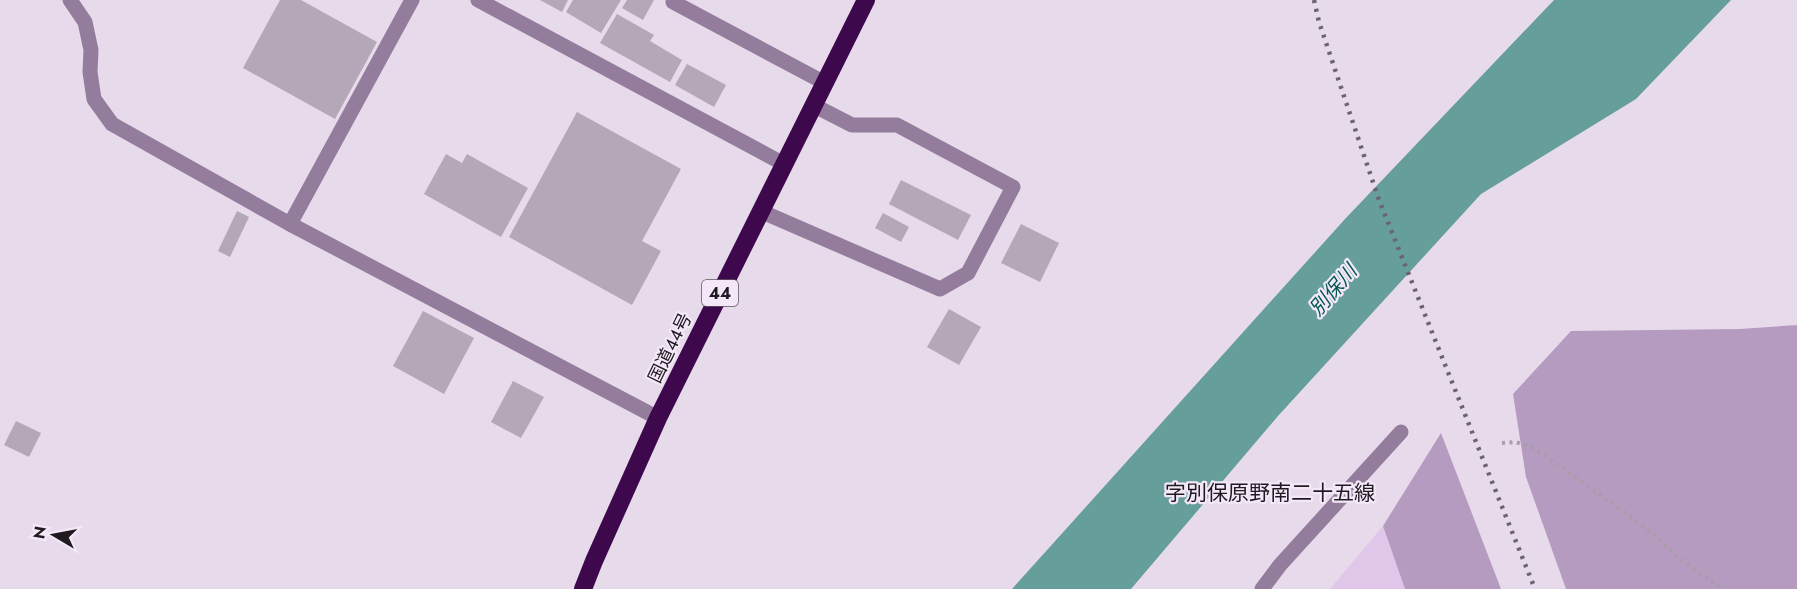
<svg xmlns="http://www.w3.org/2000/svg" width="1797" height="589" viewBox="0 0 1797 589" font-family="Jost,'Noto Sans JP',sans-serif">
  <rect width="100%" height="100%" fill="#e7daeb"/>
  <path fill="#e0c6e9" d="M1383,526l22,63h-75z"/>
  <g fill="#b69bc0">
    <path d="M1797,325v264h-231l-40,-112 -13,-83 58,-63 169,-2z"/>
    <path d="M1441,433l60,156h-96l-22,-63z"/>
  </g>
  <path fill="#659e9a" d="M1554,0h177l-95,99 -155,95 -203,222 -147,173h-119l333,-370z"/>
  <g fill="#b4a8b8">
    <path d="M280,0h21l76,42 -42,77 -92,-51z"/>
    <path d="M540,0h28l-6,12z"/>
    <path d="M573,0h48l-20,33 -35,-21z"/>
    <path d="M627,0h27l-11,20 -21,-12z"/>
    <path d="M617,14l37,21 -4,6 32,19 -12,22 -70,-39z"/>
    <path d="M687,64l39,21 -12,22 -39,-22z"/>
    <path d="M577,112l104,57 -39,72 19,10 -29,54 -123,-68z"/>
    <path d="M446,154l16,9 5,-9 61,34 -27,49 -77,-43z"/>
    <path d="M901,180l70,35 -13,25 -69,-36z"/>
    <path d="M237,211l12,6 -19,40 -12,-6z"/>
    <path d="M883,213l26,14 -8,15 -26,-14z"/>
    <path d="M1021,224l38,19 -19,39 -39,-19z"/>
    <path d="M949,309l32,18 -22,38 -32,-18z"/>
    <path d="M423,311l51,27 -30,56 -51,-28z"/>
    <path d="M513,381l31,16 -23,41 -30,-16z"/>
    <path d="M16,421l25,12 -12,24 -25,-12z"/>
  </g>
  <g fill="none" stroke-linecap="round" stroke-linejoin="round">
    <path stroke="#a89dab" stroke-width="4" stroke-dasharray="3 4.5" stroke-linecap="butt" d="M1502,443l13,-1 15,4 30,20 82,59 42,37 38,27"/>
    <g stroke="#947c9c" stroke-width="15">
      <path d="M70,0l15,22 6,28 -1,22 4,27 18,25 178,100 368,194"/>
      <path d="M478,0l306,164"/>
      <path d="M674,0l-1,2 152,81"/>
      <path d="M760,211l180,78 28,-16 45,-86 -116,-62h-45l-39,-20"/>
      <path d="M290,224l122,-224"/>
      <path d="M1262,589l18,-24 121,-133"/>
    </g>
    <path stroke="#3e084d" stroke-width="18" d="M583,589l11,-28 64,-143 208,-418"/>
    <path stroke="#6b646e" stroke-width="4.5" stroke-dasharray="3 6" stroke-linecap="butt" d="M1314,0l5,22 60,178 156,389"/>
  </g>
  <g text-anchor="middle" stroke-width="4.5" stroke-linejoin="round" paint-order="stroke">
    <rect fill="#f4e7f8" stroke="#5e5861" stroke-width="1.5" x="702" y="280" width="36" height="26" rx="4.5"/>
    <g font-size="16" font-weight="bold" fill="#1e1a20">
      <text x="720" y="299">44</text>
    </g>
    <g font-size="18" fill="#1e1a20" stroke="#f4e7f8">
      <text transform="translate(670 348) rotate(-64)" y="6">国道44号</text>
    </g>
    <g font-size="20" font-style="italic" fill="#005854" stroke="#f4e7f8">
      <text transform="translate(1333 290) rotate(-49)" y="7">別保川</text>
    </g>
    <g font-size="21" fill="#1e1a20" stroke="#f4e7f8">
      <text x="1270" y="500">字別保原野南二十五線</text>
    </g>
  </g>
  <g transform="translate(54 535) rotate(280)" stroke="#f4e7f8" stroke-width="4.5" paint-order="stroke">
  <path d="M0-4.5L10 22L0 15L-10 22Z" fill="#1e1a20"/>
  <text y="-9" font-size="16" font-weight="bold" text-anchor="middle" fill="#1e1a20">N</text>
  </g>
</svg>
